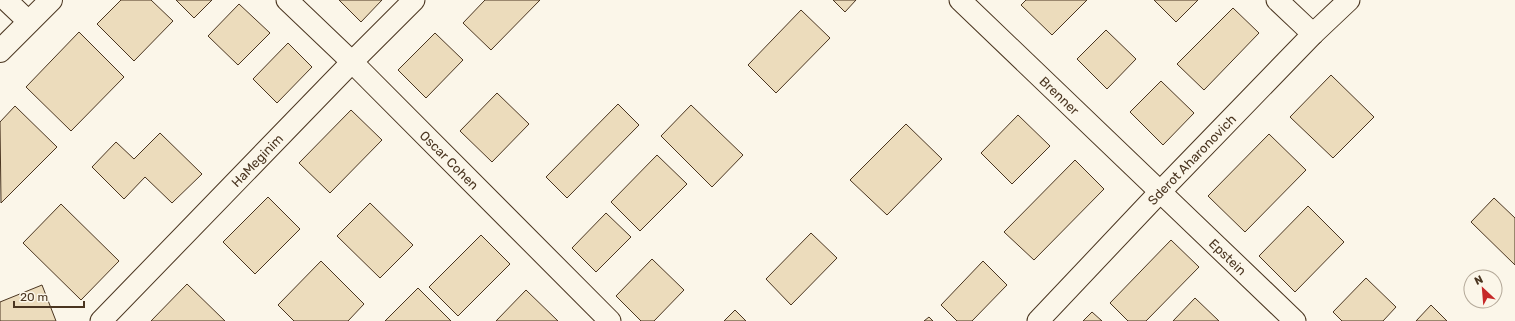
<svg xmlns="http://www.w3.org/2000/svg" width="1515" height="321" viewBox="0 0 1515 321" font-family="Rubik,sans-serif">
  <rect width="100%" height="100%" fill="#fbf6e9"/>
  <g fill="#ecdcbc" stroke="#4a3520">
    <path d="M121,0h30l22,21 -39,40 -37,-37z"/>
    <path d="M176,0h36l-18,18z"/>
    <path d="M339,0h43l-21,22z"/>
    <path d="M485,0h55l-49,50 -28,-27z"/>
    <path d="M833,0h23l-11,12z"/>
    <path d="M1026,0h61l-35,35 -31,-30z"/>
    <path d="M1154,0h44l-22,22z"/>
    <path d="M239,4l31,29 -32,32 -30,-29z"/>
    <path d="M1233,8l26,25 -55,57 -27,-26z"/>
    <path d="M801,10l29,28 -54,55 -28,-28z"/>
    <path d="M1106,30l30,29 -29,30 -30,-30z"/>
    <path d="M79,32l45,45 -53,54 -45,-44z"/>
    <path d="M435,33l28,27 -37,38 -28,-28z"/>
    <path d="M288,43l24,24 -35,36 -24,-24z"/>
    <path d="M1331,75l43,42 -41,41 -43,-41z"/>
    <path d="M1161,81l33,32 -31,32 -33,-33z"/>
    <path d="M497,93l32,31 -37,38 -32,-31z"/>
    <path d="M618,104l21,21 -72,73 -21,-21z"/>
    <path d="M691,105l52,50 -31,32 -51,-51z"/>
    <path d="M15,106l42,41 -56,56 -1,-81z"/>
    <path d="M351,110l31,30 -52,53 -31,-30z"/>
    <path d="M1018,115l32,31 -38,38 -31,-31z"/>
    <path d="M906,124l36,35 -55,56 -37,-35z"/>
    <path d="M160,133l42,41 -30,29 -27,-26 -21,22 -32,-32 24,-25 18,17z"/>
    <path d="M1269,134l37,36 -61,62 -37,-36z"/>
    <path d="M657,155l30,29 -47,47 -29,-29z"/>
    <path d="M1075,160l29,29 -70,71 -30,-28z"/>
    <path d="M268,197l32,32 -45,45 -32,-32z"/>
    <path d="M1494,198l21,20v47l-44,-43z"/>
    <path d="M370,203l43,42 -33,33 -43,-42z"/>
    <path d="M61,204l58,57 -38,39 -58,-57z"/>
    <path d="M1308,206l36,36 -49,50 -36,-36z"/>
    <path d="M606,213l25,24 -35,35 -24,-24z"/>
    <path d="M811,233l26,25 -46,47 -25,-26z"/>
    <path d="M481,235l29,29 -52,52 -29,-29z"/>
    <path d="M1171,240l28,27 -53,54h-18l-18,-18z"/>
    <path d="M652,259l32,31 -30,31h-13l-25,-25z"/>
    <path d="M321,261l43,43 -16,17h-54l-16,-16z"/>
    <path d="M983,261l24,24 -35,36h-15l-16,-16z"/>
    <path d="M1366,278l30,29 -13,14h-41l-9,-9z"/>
    <path d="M187,284l38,37h-74z"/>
    <path d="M42,285l14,36h-56v-19z"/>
    <path d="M418,288l33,33h-66z"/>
    <path d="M526,290l32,31h-62z"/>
    <path d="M1195,298l24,23h-46z"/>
    <path d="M1431,305l16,16h-31z"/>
    <path d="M735,310l11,11h-22z"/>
    <path d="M1092,312l10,9h-19z"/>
    <path d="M929,317l4,4h-9z"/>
  </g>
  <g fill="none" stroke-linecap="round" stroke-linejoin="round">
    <defs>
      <g id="minor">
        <path d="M6,0l23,22"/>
        <path id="s1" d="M287,0l65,62 258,259"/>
        <path id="s2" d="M960,0l335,321"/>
        <path d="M1277,0l36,34"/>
        <path id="s3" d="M101,321l251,-259 62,-62"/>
        <path id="s4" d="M1038,321l121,-128 154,-159 36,-34"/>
      </g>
      <path id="tertiary" d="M0,51l51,-51"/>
    </defs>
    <use href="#minor" stroke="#4a3520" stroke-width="23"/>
    <use href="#tertiary" stroke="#4a3520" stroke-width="24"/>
    <use href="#minor" stroke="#fbf6e9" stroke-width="21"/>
    <use href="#tertiary" stroke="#fbf6e9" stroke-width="22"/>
  </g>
  <g text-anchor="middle" stroke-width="3" stroke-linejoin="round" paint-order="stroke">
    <g font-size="13" fill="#4a3520" stroke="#fbf6e9">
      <text dy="5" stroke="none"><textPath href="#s2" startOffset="138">Brenner</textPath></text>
      <text dy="5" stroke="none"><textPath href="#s4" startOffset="223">Sderot Aharonovich</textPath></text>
      <text dy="5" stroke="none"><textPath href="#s3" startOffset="224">HaMeginim</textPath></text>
      <text dy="5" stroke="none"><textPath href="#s1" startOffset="228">Oscar Cohen</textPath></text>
      <text dy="5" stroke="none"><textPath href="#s2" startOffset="371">Epstein</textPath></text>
    </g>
  </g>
  <g transform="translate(1483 289) rotate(334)"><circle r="19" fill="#fbf6e9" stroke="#b4a999"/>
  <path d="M0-3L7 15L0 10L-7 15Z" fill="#c62828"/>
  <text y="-6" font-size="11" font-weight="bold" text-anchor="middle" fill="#4a3520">N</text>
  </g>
  <path d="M14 301v6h70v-6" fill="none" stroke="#4a3520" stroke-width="2"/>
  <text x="20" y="301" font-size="12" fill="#4a3520" stroke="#fbf6e9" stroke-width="3" paint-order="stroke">20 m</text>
</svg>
